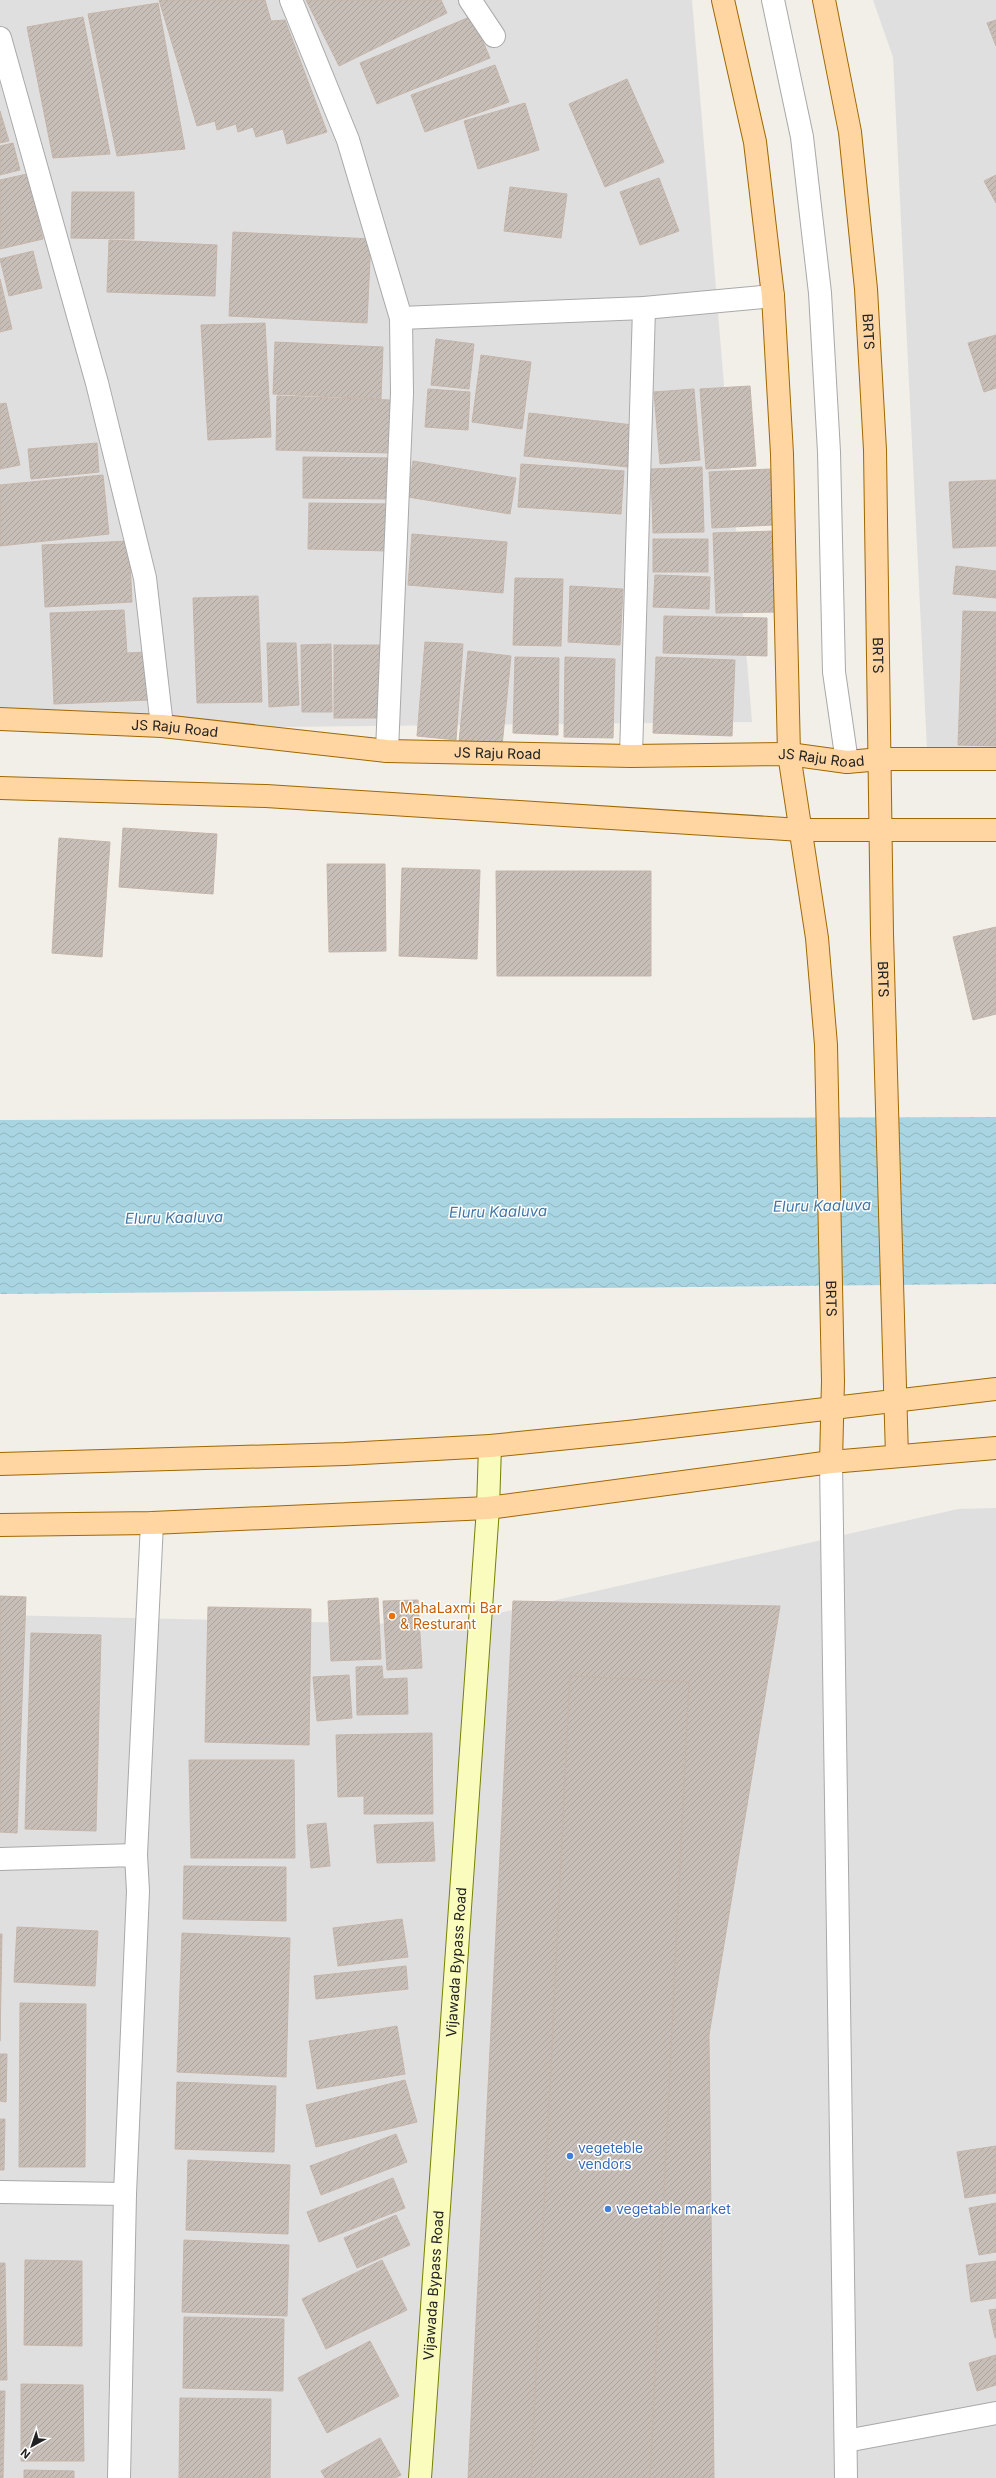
<svg xmlns="http://www.w3.org/2000/svg" width="996" height="2478" viewBox="0 0 996 2478" font-family="Inter,sans-serif">
  <defs>
    <pattern id="water-waves" width="16" height="10" patternUnits="userSpaceOnUse"><rect width="16" height="10" fill="#a8d5e1"/><path d="M0 5q4-4 8 0t8 0" fill="none" stroke="#90b7c1"/></pattern>
    <pattern id="building-hatch" width="6" height="6" patternUnits="userSpaceOnUse"><rect width="6" height="6" fill="#c7beb7"/><path d="M-1 1l2-2M0 6l6-6M5 7l2-2" fill="none" stroke="#aba39d"/></pattern>
  </defs>
  <rect width="100%" height="100%" fill="#f2efe8"/>
  <g fill="#e0dfdf">
    <path d="M0,0h692l60,722 -752,8z"/>
    <path d="M873,0h123v750l-69,-1 -34,-692z"/>
    <path d="M996,1508v970h-996v-863l446,10 512,-116z"/>
  </g>
  <path fill="url(#water-waves)" d="M996,1117v167l-996,10v-174z"/>
  <g fill="url(#building-hatch)" stroke="#c5b5aa">
    <path d="M159,0h106l6,21 14,-1 42,112 -40,12 -4,-15 -27,8 -3,-10 -15,5 -2,-8 -19,6 -2,-9 -18,5z"/>
    <path d="M306,0h135l6,13 -108,53z"/>
    <path d="M158,3l27,146 -68,7 -29,-142z"/>
    <path d="M472,16l18,42 -113,46 -17,-41z"/>
    <path d="M83,17l27,137 -57,4 -26,-131z"/>
    <path d="M996,20v26l-9,-23z"/>
    <path d="M495,65l14,37 -84,30 -14,-37z"/>
    <path d="M627,79l37,83 -59,25 -36,-83z"/>
    <path d="M525,103l14,47 -61,19 -14,-48z"/>
    <path d="M0,111l9,30 -9,2z"/>
    <path d="M13,143l7,27 -20,5v-29z"/>
    <path d="M27,174l16,65 -43,10v-69z"/>
    <path d="M996,175v28l-12,-22z"/>
    <path d="M659,178l20,53 -39,14 -20,-53z"/>
    <path d="M510,187l57,7 -6,44 -57,-7z"/>
    <path d="M72,192h62v47l-63,-1z"/>
    <path d="M233,232l138,7 -4,84 -138,-7z"/>
    <path d="M109,240l108,5 -2,51 -108,-4z"/>
    <path d="M33,251l9,37 -33,8 -9,-37z"/>
    <path d="M0,279l12,50 -12,3z"/>
    <path d="M265,323l6,114 -63,3 -7,-115z"/>
    <path d="M996,335v53l-12,4 -16,-49z"/>
    <path d="M436,339l38,5 -5,45 -38,-4z"/>
    <path d="M275,342l108,5 -2,52 -108,-5z"/>
    <path d="M481,355l50,7 -9,67 -50,-7z"/>
    <path d="M750,386l6,80 -50,3 -6,-80z"/>
    <path d="M428,389l42,3 -2,38 -43,-3z"/>
    <path d="M694,389l6,71 -40,4 -6,-72z"/>
    <path d="M277,396l113,4 -1,53 -113,-3z"/>
    <path d="M6,403l14,62 -20,4v-65z"/>
    <path d="M529,413l104,12 -5,42 -104,-11z"/>
    <path d="M97,443l2,29 -68,7 -3,-30z"/>
    <path d="M303,457l89,1v41l-89,-1z"/>
    <path d="M413,461l103,17 -6,36 -102,-17z"/>
    <path d="M521,464l103,7 -3,43 -103,-7z"/>
    <path d="M702,467l2,65 -51,1 -2,-64z"/>
    <path d="M770,469l3,56 -61,3 -3,-56z"/>
    <path d="M103,475l6,59 -109,12v-61z"/>
    <path d="M996,480v66l-43,2 -4,-66z"/>
    <path d="M309,503l81,1v47l-82,-2z"/>
    <path d="M775,531l3,81 -62,1 -3,-80z"/>
    <path d="M412,534l95,8 -4,51 -95,-8z"/>
    <rect x="653" y="539" width="55" height="33"/>
    <path d="M129,541l3,61 -87,5 -3,-62z"/>
    <path d="M956,566l40,5v27l-43,-4z"/>
    <path d="M655,575l55,2 -1,32 -56,-2z"/>
    <path d="M515,578l48,1 -2,67 -48,-1z"/>
    <path d="M570,586l53,3 -3,56 -52,-3z"/>
    <path d="M258,596l4,106 -65,1 -4,-105z"/>
    <path d="M124,610l3,43 21,-1 2,48 -96,4 -4,-91z"/>
    <path d="M963,611l33,1v134l-38,-1z"/>
    <path d="M664,616l103,2v38l-104,-3z"/>
    <path d="M425,642l38,2 -7,96 -39,-4z"/>
    <path d="M267,643h29l3,62 -30,2z"/>
    <path d="M331,644l1,68h-30l-1,-67z"/>
    <rect x="334" y="645" width="49" height="73"/>
    <path d="M468,651l43,5 -9,90 -43,-4z"/>
    <path d="M515,657l44,1 -1,77 -45,-2z"/>
    <path d="M565,657l50,2 -2,79 -49,-1z"/>
    <path d="M656,657l79,3 -3,76 -79,-3z"/>
    <path d="M123,828l94,6 -4,60 -94,-7z"/>
    <path d="M59,838l51,4 -8,115 -50,-4z"/>
    <path d="M327,864h58l1,87 -57,1z"/>
    <path d="M402,868l78,2 -3,89 -78,-3z"/>
    <path d="M496,871h155v105h-154z"/>
    <path d="M996,927v87l-23,6 -20,-83z"/>
    <path d="M0,1596l26,1 -9,236 -17,-1z"/>
    <path d="M378,1598l3,61 -50,2 -3,-60z"/>
    <path d="M418,1600l4,68 -35,2 -4,-69z"/>
    <path d="M513,1601l267,5 -71,429 5,443h-246z"/>
    <path d="M208,1607l103,2 -2,136 -104,-3z"/>
    <path d="M31,1633l70,2 -5,196 -71,-2z"/>
    <path d="M382,1666l1,13 24,-1 1,36 -51,1 -1,-48z"/>
    <path d="M349,1675l3,43 -35,3 -4,-44z"/>
    <path d="M570,1676l119,6 -39,796h-119z"/>
    <path d="M432,1733l1,81h-69v-18l-26,1 -2,-62z"/>
    <path d="M189,1760h105l1,98h-104z"/>
    <path d="M433,1822l2,39 -58,2 -3,-38z"/>
    <path d="M326,1823l4,43 -19,2 -4,-43z"/>
    <path d="M184,1866l102,1v54l-103,-2z"/>
    <path d="M402,1919l6,38 -70,9 -5,-38z"/>
    <path d="M17,1927l81,4 -3,55 -81,-4z"/>
    <path d="M182,1933l108,5 -4,139 -109,-5z"/>
    <path d="M0,1934h2l-2,107z"/>
    <path d="M406,1966l2,23 -92,10 -2,-23z"/>
    <path d="M20,2003l66,1 -1,163h-66z"/>
    <path d="M397,2026l8,48 -88,15 -8,-48z"/>
    <path d="M0,2054h7l-1,48 -6,-1z"/>
    <path d="M405,2080l12,42 -101,25 -10,-42z"/>
    <path d="M177,2082l99,4 -2,66 -99,-3z"/>
    <path d="M0,2119h5l-1,51h-4z"/>
    <path d="M396,2134l11,28 -86,33 -11,-29z"/>
    <path d="M996,2146v47l-31,5 -8,-46z"/>
    <path d="M188,2160l102,5 -2,69 -102,-4z"/>
    <path d="M393,2178l12,30 -86,34 -12,-30z"/>
    <path d="M996,2203v49l-17,3 -10,-47z"/>
    <path d="M396,2215l14,30 -53,23 -13,-30z"/>
    <path d="M184,2240l105,5 -2,71 -105,-4z"/>
    <path d="M25,2260l57,1v85l-58,-1z"/>
    <path d="M382,2260l25,50 -81,39 -24,-50z"/>
    <path d="M996,2261v37l-25,4 -5,-37z"/>
    <path d="M0,2263h5l2,117h-7z"/>
    <path d="M996,2309v29h-1l-6,-28z"/>
    <path d="M184,2317l100,2 -1,72 -100,-3z"/>
    <path d="M370,2341l29,55 -72,37 -29,-55z"/>
    <path d="M996,2355v30l-19,6 -8,-28z"/>
    <path d="M21,2384l62,1 1,76h-63z"/>
    <path d="M0,2391h5l-2,87h-3z"/>
    <path d="M180,2398l91,1 -1,79h-91z"/>
    <path d="M380,2438l21,37 -6,3h-70l-4,-7z"/>
    <path d="M24,2470l50,1v7h-50z"/>
  </g>
  <g fill="none" stroke-linecap="round" stroke-linejoin="round">
    <defs>
      <path id="lane" d="M773,0l29,137 18,156 9,159 5,220 13,90"/>
      <g id="street">
        <path d="M291,0l57,140 53,178 1,75 -15,358"/>
        <path d="M470,0l24,36"/>
        <path d="M0,38l97,345 48,195 17,148"/>
        <path d="M401,318l243,-10 129,-12"/>
        <path d="M631,756l13,-448"/>
        <path d="M831,1462l15,1016"/>
        <path d="M136,1855l16,-332"/>
        <path d="M0,1859l136,-4 2,36 -13,303 -6,284"/>
        <path d="M0,2192l125,2"/>
        <path d="M846,2441l150,-28"/>
      </g>
      <g id="secondary">
        <path id="s1" d="M420,2478l68,-970 2,-62"/>
      </g>
      <g id="primary">
        <path id="s2" d="M723,0l32,142 18,154 9,158 7,300 28,184 9,107 7,336 -2,81"/>
        <path id="s3" d="M824,0l26,132 16,157 9,161 7,484 15,522"/>
        <path id="s4" d="M0,719l162,7 225,25 244,5 158,-2 58,8 34,-3h115"/>
        <path d="M0,788l266,8 535,34h195"/>
        <path d="M0,1464l345,-10 145,-8 138,-14 368,-43"/>
        <path d="M0,1525l152,-2 336,-15 343,-46 165,-14"/>
      </g>
    </defs>
    <use href="#lane" stroke="#a9a9a9" stroke-width="24"/>
    <use href="#street" stroke="#a9a9a9" stroke-width="24"/>
    <use href="#secondary" stroke="#758100" stroke-width="24"/>
    <use href="#primary" stroke="#a06800" stroke-width="24"/>
    <use href="#lane" stroke="#fff" stroke-width="22"/>
    <use href="#street" stroke="#fff" stroke-width="22"/>
    <use href="#secondary" stroke="#fafcbd" stroke-width="22"/>
    <use href="#primary" stroke="#ffd5a1" stroke-width="22"/>
  </g>
  <circle fill="#e8710a" stroke="#fff" stroke-width="1.5" cx="392" cy="1616" r="4"/>
  <g fill="#3f7fe0" stroke="#fff" stroke-width="1.5">
    <circle cx="570" cy="2156" r="4"/>
    <circle cx="608" cy="2209" r="4"/>
  </g>
  <g text-anchor="middle" stroke-width="3" stroke-linejoin="round" paint-order="stroke">
    <g font-size="14" fill="#222" stroke="#fff">
      <text dy="5" stroke="none"><textPath href="#s3" startOffset="335">BRTS</textPath></text>
      <text dy="5" stroke="none"><textPath href="#s3" startOffset="659">BRTS</textPath></text>
      <text dy="5" stroke="none"><textPath href="#s4" startOffset="175">JS Raju Road</textPath></text>
      <text dy="5" stroke="none"><textPath href="#s4" startOffset="499">JS Raju Road</textPath></text>
      <text dy="5" stroke="none"><textPath href="#s4" startOffset="823">JS Raju Road</textPath></text>
      <text dy="5" stroke="none"><textPath href="#s3" startOffset="983">BRTS</textPath></text>
      <text dy="5" stroke="none"><textPath href="#s2" startOffset="1306">BRTS</textPath></text>
      <text dy="5" stroke="none"><textPath href="#s1" startOffset="517">Vijawada Bypass Road</textPath></text>
      <text dy="5" stroke="none"><textPath href="#s1" startOffset="193">Vijawada Bypass Road</textPath></text>
    </g>
    <g font-size="14" fill="#c56008" stroke="#fff" text-anchor="start">
      <text x="400" y="1613">MahaLaxmi Bar<tspan x="400" dy="16">&amp; Resturant</tspan></text>
    </g>
    <g font-size="14" fill="#366cbe" stroke="#fff" text-anchor="start">
      <text x="578" y="2153">vegeteble<tspan x="578" dy="16">vendors</tspan></text>
      <text x="616" y="2214">vegetable market</text>
    </g>
    <g font-size="15" font-style="italic" fill="#4377a6" stroke="#fff">
      <text transform="translate(822 1206) rotate(-1)" y="5">Eluru Kaaluva</text>
      <text transform="translate(498 1212) rotate(-1)" y="5">Eluru Kaaluva</text>
      <text transform="translate(174 1218) rotate(-1)" y="5">Eluru Kaaluva</text>
    </g>
  </g>
  <g transform="translate(32 2446) rotate(220)" stroke="#ffffff" stroke-width="3" paint-order="stroke">
  <path d="M0-3L7 15L0 10L-7 15Z" fill="#222222"/>
  <text y="-6" font-size="11" font-weight="bold" text-anchor="middle" fill="#222222">N</text>
  </g>
</svg>
